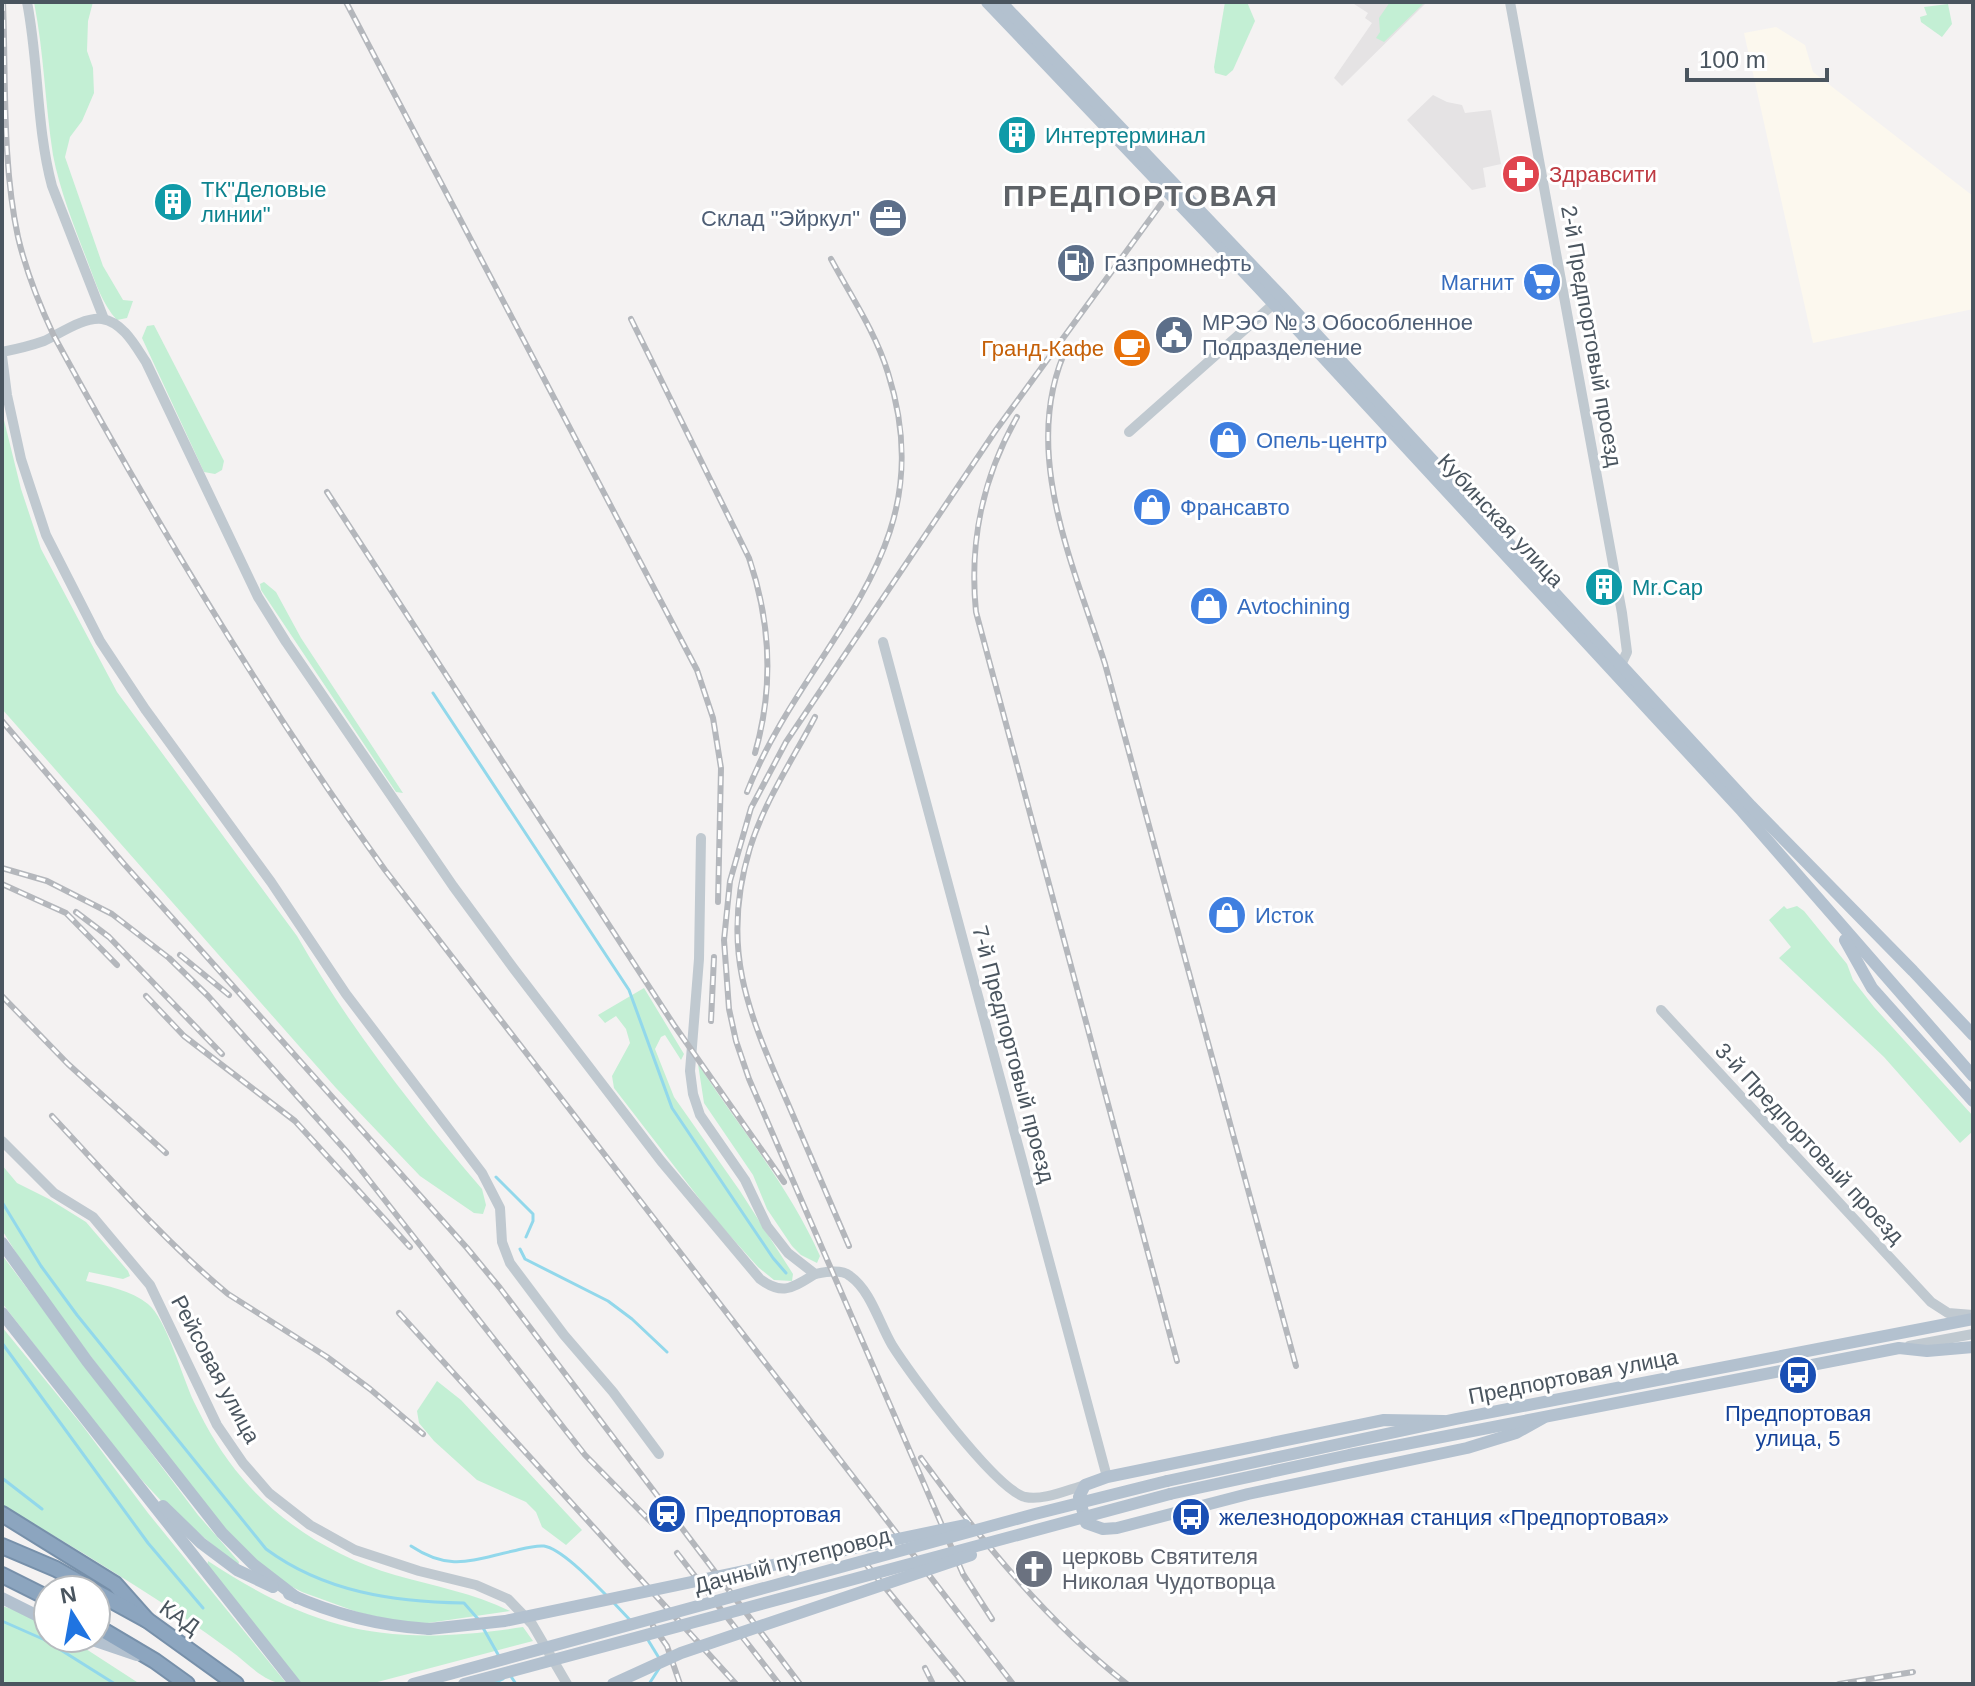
<svg xmlns="http://www.w3.org/2000/svg" width="1975" height="1686" viewBox="0 0 1975 1686" font-family="Arial,sans-serif">
  <rect width="100%" height="100%" fill="#f4f2f2"/>
  <path fill="#fcf8ee" d="M1776,27l29,18 8,27 160,124v113l-160,34 -69,-310z"/>
  <g fill="#e5e3e4">
    <path d="M1351,2h76l-85,84 -8,-8 38,-55 -7,-5 3,-5z"/>
    <path d="M1433,95l14,7 15,3 3,8 26,-3 10,54 -18,4 3,19 -14,3 -65,-70z"/>
  </g>
  <g fill="#c3efd4">
    <path d="M34,2h59l-5,19 -1,30 6,17 1,25 -12,28 -12,16 -5,20 38,109 20,34 10,1 -6,17 -10,2c-15,-16 -22,-39 -30,-60 -13,-34 -27,-69 -34,-105 -8,-51 -9,-102 -19,-153z"/>
    <path d="M1225,2h22l8,19 -22,49 -7,6 -11,-3 -1,-6z"/>
    <path d="M1390,2h35l-41,40 -8,-4 4,-6 -1,-14z"/>
    <path d="M1948,4l4,20 -10,13 -21,-15 -1,-5 7,-2 -3,-8z"/>
    <path d="M154,325l70,136 -2,9 -7,4 -11,-2 -62,-134 5,-12z"/>
    <path d="M2,412l19,77 20,60 76,143 180,244c50,88 119,176 185,253l4,16 -3,9 -9,-1 -54,-37 -84,-88 -334,-379z"/>
    <path d="M264,582l12,10 25,46 102,155 -7,-1 -135,-202 -1,-6z"/>
    <path d="M1784,906l3,3 10,-3 7,5 43,53 6,16 21,27 99,109v15l-13,12 -76,-86 -105,-99 12,-11 -22,-27z"/>
    <path d="M644,988l40,66 -3,6 -16,-25 -4,2 -6,12 19,48 66,94 53,83 -1,7 -18,-1 -16,-13 -43,-48 -101,-131 -2,-12 18,-33 -4,-14 -10,-13 -11,7 -7,-8z"/>
    <path d="M698,1064c41,63 91,122 122,192l-3,7 -16,-8 -9,-9 -25,-37 -14,-34 -49,-72z"/>
    <path d="M2,1165l15,18 32,16 37,23 42,49 2,5 -7,3 -34,-7 -3,9c21,5 45,9 62,23 18,14 35,75 46,98 13,27 29,54 49,77 39,46 94,79 152,96 39,11 78,18 115,36l-82,12 -26,-1 -42,-9 -58,-21 -31,-16 -20,-17 -53,-63 -162,-211 -34,-55z"/>
    <path d="M2,1255l196,260 41,47 -1,4 -74,-62 -37,-40 -125,-161z"/>
    <path d="M2,1327l80,98 66,88 139,171c-22,0 -38,-20 -56,-33 -73,-54 -151,-100 -229,-146z"/>
    <path d="M437,1381l24,19 121,130 -16,15 -24,-18 -6,-15 -10,-10 -49,-22 -43,-39 -15,-18 -2,-12z"/>
    <path d="M208,1561c111,73 184,86 315,66l10,14 -163,43h-69l-94,-117z"/>
    <path d="M2,1606l32,10 14,8v14h21l71,46h-138z"/>
  </g>
  <g fill="none" stroke-linecap="round" stroke-linejoin="round">
    <g stroke="#92d8eb" stroke-width="3">
      <path d="M433,693l196,297 43,118 101,150 13,15"/>
      <path d="M496,1177l37,37v7l-7,16"/>
      <path d="M2,1202l39,64 36,49 189,234c58,43 128,53 198,54l14,16"/>
      <path d="M520,1249l5,10 83,42 24,18 35,33"/>
      <path d="M2,1343l146,200 55,65"/>
      <path d="M2,1478l40,31"/>
      <path d="M411,1546c39,26 61,14 102,5 9,-2 21,-6 31,-5 18,3 50,37 64,51"/>
      <path d="M613,1602l17,18"/>
      <path d="M2,1621l43,19 70,44"/>
      <path d="M482,1626l18,32"/>
      <path d="M648,1640l11,18"/>
      <path d="M510,1675l6,9"/>
      <path d="M492,1684l11,-5"/>
      <path d="M649,1684l11,-17"/>
    </g>
    <defs>
      <g id="highway">
        <path d="M2,1514l113,70 32,36"/>
        <path d="M2,1546l54,23 37,21"/>
        <path d="M2,1575l46,23"/>
        <path d="M96,1592l51,28 89,64"/>
        <path d="M96,1626l59,35 32,23"/>
      </g>
    </defs>
    <use href="#highway" stroke="#7790aa" stroke-width="18"/>
    <g stroke="#c0c9d0" stroke-width="10">
      <path d="M27,2c12,61 9,124 25,184l52,133"/>
      <path d="M1510,2l112,611 5,39 -8,17"/>
      <path d="M2,352c15,-3 28,-6 42,-11 17,-8 39,-24 58,-22 21,3 34,28 44,43l112,235 28,45 167,244 61,83 147,192 99,118c23,17 32,9 55,-5"/>
      <path d="M2,356l5,39 14,64 25,76 54,106 45,68 126,173 75,112 136,179 18,35 2,34 8,21 54,72 49,57 46,62"/>
      <path d="M1129,432l148,-131"/>
      <path d="M883,642l224,835"/>
      <path d="M701,838l-2,121 -9,112 3,23 7,21 45,65 22,46 21,27 27,21c11,-2 26,-5 35,2 21,15 29,47 42,69 18,29 103,144 133,152 18,4 42,-7 60,-12"/>
      <path d="M1661,1010l270,292 17,11 25,2"/>
      <path d="M2,1141l52,52 39,24 57,68 67,140 26,38 26,30 41,32 45,25 64,21 57,14 32,14 24,25 35,60"/>
      <path d="M1909,1346l64,-12"/>
    </g>
    <g stroke="#b3c1cf" stroke-width="12">
      <path d="M987,2l272,286 483,523 231,265"/>
      <path d="M1001,2l281,295 469,509 162,165 60,64"/>
      <path d="M1845,940l27,48 101,113"/>
      <path d="M2,1243l85,118 135,172 31,31 44,34"/>
      <path d="M2,1313l293,371"/>
      <path d="M1444,1421l-60,-1 -277,57 -22,8 -6,12 7,26 17,6 14,-1 131,-34 219,-46 49,-15 27,-15"/>
      <path d="M1167,1481l289,-62 517,-100"/>
      <path d="M1170,1494l179,-39 550,-107 28,3 46,-4"/>
      <path d="M163,1506l38,37 36,27 36,17"/>
      <path d="M289,1594c44,20 92,32 140,35"/>
      <path d="M2,1598l46,23"/>
      <path d="M87,1638l50,17"/>
    </g>
    <use href="#highway" stroke="#8ca5bf" stroke-width="14"/>
    <defs>
      <g id="rail">
        <path d="M3,2c3,76 -1,161 15,235 8,34 21,67 36,99 100,184 208,364 331,534l628,814"/>
        <path d="M346,2l351,668 16,48 8,50 -3,134"/>
        <path d="M631,319l118,239c22,65 25,129 6,195"/>
        <path d="M1068,345c-50,103 6,221 37,319l191,702"/>
        <path d="M1017,417c-35,62 -48,125 -41,195l201,749"/>
        <path d="M327,492l347,533 110,157"/>
        <path d="M815,717c-22,42 -51,85 -65,131 -31,102 -1,166 39,258 20,47 40,94 60,140"/>
        <path d="M2,721l122,143 343,384 33,40 300,396"/>
        <path d="M747,792c60,-152 199,-236 141,-419 -12,-40 -37,-77 -57,-114"/>
        <path d="M2,868l45,13 65,33 57,44 39,38 139,156 238,303 70,71"/>
        <path d="M2,884l64,29 51,52"/>
        <path d="M76,912l33,25 113,117"/>
        <path d="M180,955l49,40"/>
        <path d="M2,996l66,68 98,89"/>
        <path d="M146,996l38,40 111,85 115,126"/>
        <path d="M711,1021l3,-64"/>
        <path d="M52,1116c57,61 112,125 176,178l99,63 43,32 53,45"/>
        <path d="M399,1313l337,371"/>
        <path d="M921,1458c59,81 126,164 206,226"/>
        <path d="M677,1553l102,131"/>
        <path d="M866,1564l98,120"/>
        <path d="M992,1619l-29,-45 -214,-495 -13,-38 -7,-32 -5,-69 6,-59 21,-73 35,-66 210,-312 165,-226"/>
        <path d="M653,1626l14,20 13,38"/>
        <path d="M925,1668l8,16"/>
        <path d="M1839,1684l74,-12"/>
      </g>
    </defs>
    <use href="#rail" stroke="#b4b7bc" stroke-width="6"/>
    <use href="#rail" stroke="#fff" stroke-width="3" stroke-dasharray="9" stroke-linecap="butt"/>
    <g stroke="#b3c1cf" stroke-width="12">
      <path d="M429,1629l76,-8 460,-96"/>
      <path d="M413,1684l622,-170 132,-33"/>
      <path d="M464,1684l706,-190"/>
      <path d="M613,1684l68,-31 290,-98"/>
    </g>
  </g>
  <defs>
    <symbol id="building-disc" viewBox="-11 -11 22 22"><circle r="9.5" fill="#0f9aa8" stroke="#fff"/><path d="M-4-6H4V6H1V3H-1V6H-4ZM-2.5-4.3h1.7v1.8h-1.7ZM.8-4.3h1.7v1.8H.8ZM-2.5-1h1.7V.8h-1.7ZM.8-1h1.7V.8H.8Z" fill="#fff"/></symbol>
    <symbol id="pharmacy-disc" viewBox="-11 -11 22 22"><circle r="9.5" fill="#e0444e" stroke="#fff"/><path d="M-2-6h4v4h4v4h-4v4h-4v-4h-4v-4h4Z" fill="#fff"/></symbol>
    <symbol id="office-disc" viewBox="-11 -11 22 22"><circle r="9.5" fill="#5c6f8a" stroke="#fff"/><path d="M-6-3h4V-5.5h4V-3h4V5H-6ZM-1-4.5V-3h2v-1.5ZM-6 0V1H6V0Z" fill="#fff"/></symbol>
    <symbol id="fuel-disc" viewBox="-11 -11 22 22"><circle r="9.5" fill="#5c6f8a" stroke="#fff"/><path d="M-5.5-6h7V0h2V4h1.3V-2.5L3-4.5l.8-.8L6-3V5H2.5V1h-1V6h-7ZM-4.2-4.7v3.2H.2V-4.7Z" fill="#fff"/></symbol>
    <symbol id="supermarket-disc" viewBox="-11 -11 22 22"><circle r="9.5" fill="#3f7fe0" stroke="#fff"/><path d="M-6-5.5h2.5l.6 2H6L4.5 2H-2.5L-4.4-4H-6ZM-1.5 3.2a1.3 1.3 0 1 0 .1 0ZM3 3.2a1.3 1.3 0 1 0 .1 0Z" fill="#fff"/></symbol>
    <symbol id="civic-disc" viewBox="-11 -11 22 22"><circle r="9.5" fill="#5c6f8a" stroke="#fff"/><path d="M-.6-6.5H3V-4.5H.6V-3L4-1V1h2V6H-6V1h2V-1L-.6-3ZM-1.2 2.5V6h2.4V2.5Z" fill="#fff"/></symbol>
    <symbol id="cafe-disc" viewBox="-11 -11 22 22"><circle r="9.5" fill="#e8710a" stroke="#fff"/><path d="M-5.5-4.5H6V0H3Q3 3.5 0 3.5H-2.5Q-5.5 3.5-5.5 0ZM3-3.2v2h1.7v-2ZM-6 4.5H4V6H-6Z" fill="#fff"/></symbol>
    <symbol id="shop-disc" viewBox="-11 -11 22 22"><circle r="9.5" fill="#3f7fe0" stroke="#fff"/><path d="M-5-2.5h2.3a2.7 3.5 0 0 1 5.4 0H5L5.5 6h-11ZM-1.5-2.5h3a1.5 2.3 0 0 0-3 0Z" fill="#fff"/></symbol>
    <symbol id="bus-disc" viewBox="-11 -11 22 22"><circle r="9.5" fill="#1a4fb4" stroke="#fff"/><path d="M-5-6H5V4H4V6H2V4H-2V6H-4V4H-5ZM-3.5-4V0h7V-4ZM-3.5 1.2v1.5H-2V1.2ZM2 1.2v1.5H3.5V1.2Z" fill="#fff"/></symbol>
    <symbol id="station-disc" viewBox="-11 -11 22 22"><circle r="9.5" fill="#1a4fb4" stroke="#fff"/><path d="M-3-6H3Q5-6 5-4V2Q5 4 3 4L4.5 6H3L1.5 4h-3L-3 6H-4.5L-3 4Q-5 4-5 2V-4Q-5-6-3-6ZM-3.5-4v3h7v-3ZM-3.5 1v1.5H-2V1ZM2 1v1.5H3.5V1Z" fill="#fff"/></symbol>
    <symbol id="church-disc" viewBox="-11 -11 22 22"><circle r="9.5" fill="#6b7280" stroke="#fff"/><path d="M-1.2-6h2.4v3.5h3.3v2.4h-3.3V6h-2.4V-.1h-3.3v-2.4h3.3Z" fill="#fff"/></symbol>
  </defs>
  <g fill-rule="evenodd">
    <use href="#building-disc" x="995" y="113" width="44" height="44"/>
    <use href="#pharmacy-disc" x="1499" y="152" width="44" height="44"/>
    <use href="#building-disc" x="151" y="180" width="44" height="44"/>
    <use href="#office-disc" x="866" y="196" width="44" height="44"/>
    <use href="#fuel-disc" x="1054" y="241" width="44" height="44"/>
    <use href="#supermarket-disc" x="1520" y="260" width="44" height="44"/>
    <use href="#civic-disc" x="1152" y="313" width="44" height="44"/>
    <use href="#cafe-disc" x="1110" y="326" width="44" height="44"/>
    <use href="#shop-disc" x="1206" y="418" width="44" height="44"/>
    <use href="#shop-disc" x="1130" y="485" width="44" height="44"/>
    <use href="#building-disc" x="1582" y="565" width="44" height="44"/>
    <use href="#shop-disc" x="1187" y="584" width="44" height="44"/>
    <use href="#shop-disc" x="1205" y="893" width="44" height="44"/>
    <use href="#bus-disc" x="1776" y="1353" width="44" height="44"/>
    <use href="#station-disc" x="645" y="1492" width="44" height="44"/>
    <use href="#bus-disc" x="1169" y="1495" width="44" height="44"/>
    <use href="#church-disc" x="1012" y="1547" width="44" height="44"/>
  </g>
  <g text-anchor="middle" stroke-width="6" stroke-linejoin="round" paint-order="stroke">
    <g font-size="22" fill="#0d838f" stroke="#fff" text-anchor="start">
      <text x="1045" y="143">Интертерминал</text>
      <text x="201" y="197">ТК"Деловые<tspan x="201" dy="25">линии"</tspan></text>
      <text x="1632" y="595">Mr.Cap</text>
    </g>
    <g font-size="22" fill="#be3a42" stroke="#fff" text-anchor="start">
      <text x="1549" y="182">Здравсити</text>
    </g>
    <g font-size="22" fill="#4e5e75" stroke="#fff" text-anchor="start">
      <text x="860" y="226" text-anchor="end">Склад "Эйркул"</text>
      <text x="1104" y="271">Газпромнефть</text>
      <text x="1202" y="330">МРЭО № 3 Обособленное<tspan x="1202" dy="25">Подразделение</tspan></text>
    </g>
    <g font-size="22" fill="#366cbe" stroke="#fff" text-anchor="start">
      <text x="1514" y="290" text-anchor="end">Магнит</text>
      <text x="1256" y="448">Опель-центр</text>
      <text x="1180" y="515">Франсавто</text>
      <text x="1237" y="614">Avtochining</text>
      <text x="1255" y="923">Исток</text>
    </g>
    <g font-size="22" fill="#4a555f" stroke="#fff">
      <text transform="translate(1592 336) rotate(80)" y="8">2-й Предпортовый проезд</text>
      <text transform="translate(1501 520) rotate(47)" y="8">Кубинская улица</text>
      <text transform="translate(1014 1054) rotate(75)" y="8">7-й Предпортовый проезд</text>
      <text transform="translate(1810 1143) rotate(47)" y="8">3-й Предпортовый проезд</text>
      <text transform="translate(216 1369) rotate(62)" y="8">Рейсовая улица</text>
      <text transform="translate(1573 1376) rotate(-11)" y="8">Предпортовая улица</text>
      <text transform="translate(792 1560) rotate(-15)" y="8">Дачный путепровод</text>
      <text transform="translate(180 1617) rotate(35)" y="8">КАД</text>
    </g>
    <g font-size="22" fill="#c56008" stroke="#fff" text-anchor="end">
      <text x="1104" y="356">Гранд-Кафе</text>
    </g>
    <g font-size="22" fill="#164399" stroke="#fff" text-anchor="start">
      <text x="1798" y="1421" text-anchor="middle">Предпортовая<tspan x="1798" dy="25">улица, 5</tspan></text>
      <text x="695" y="1522">Предпортовая</text>
      <text x="1219" y="1525">железнодорожная станция «Предпортовая»</text>
    </g>
    <g font-size="22" fill="#5b616d" stroke="#fff" text-anchor="start">
      <text x="1062" y="1564">церковь Святителя<tspan x="1062" dy="25">Николая Чудотворца</tspan></text>
    </g>
    <g font-size="30" font-weight="bold" letter-spacing="2" fill="#5e6267" stroke="#fff">
      <text x="1141" y="206">ПРЕДПОРТОВАЯ</text>
    </g>
  </g>
  <rect width="1975" height="1686" fill="none" stroke="#4a555f" stroke-width="8"/>
  <g transform="translate(72 1614) rotate(349)"><circle r="38" fill="#ffffff" stroke="#b7bbbf" stroke-width="2"/>
  <path d="M0-6L14 30L0 20L-14 30Z" fill="#1f74e1"/>
  <text y="-12" font-size="22" font-weight="bold" text-anchor="middle" fill="#4a555f">N</text>
  </g>
  <path d="M1687 68v12h140v-12" fill="none" stroke="#4a555f" stroke-width="4"/>
  <text x="1699" y="68" font-size="24" fill="#4a555f" stroke="#ffffff" stroke-width="6" paint-order="stroke">100 m</text>
</svg>
